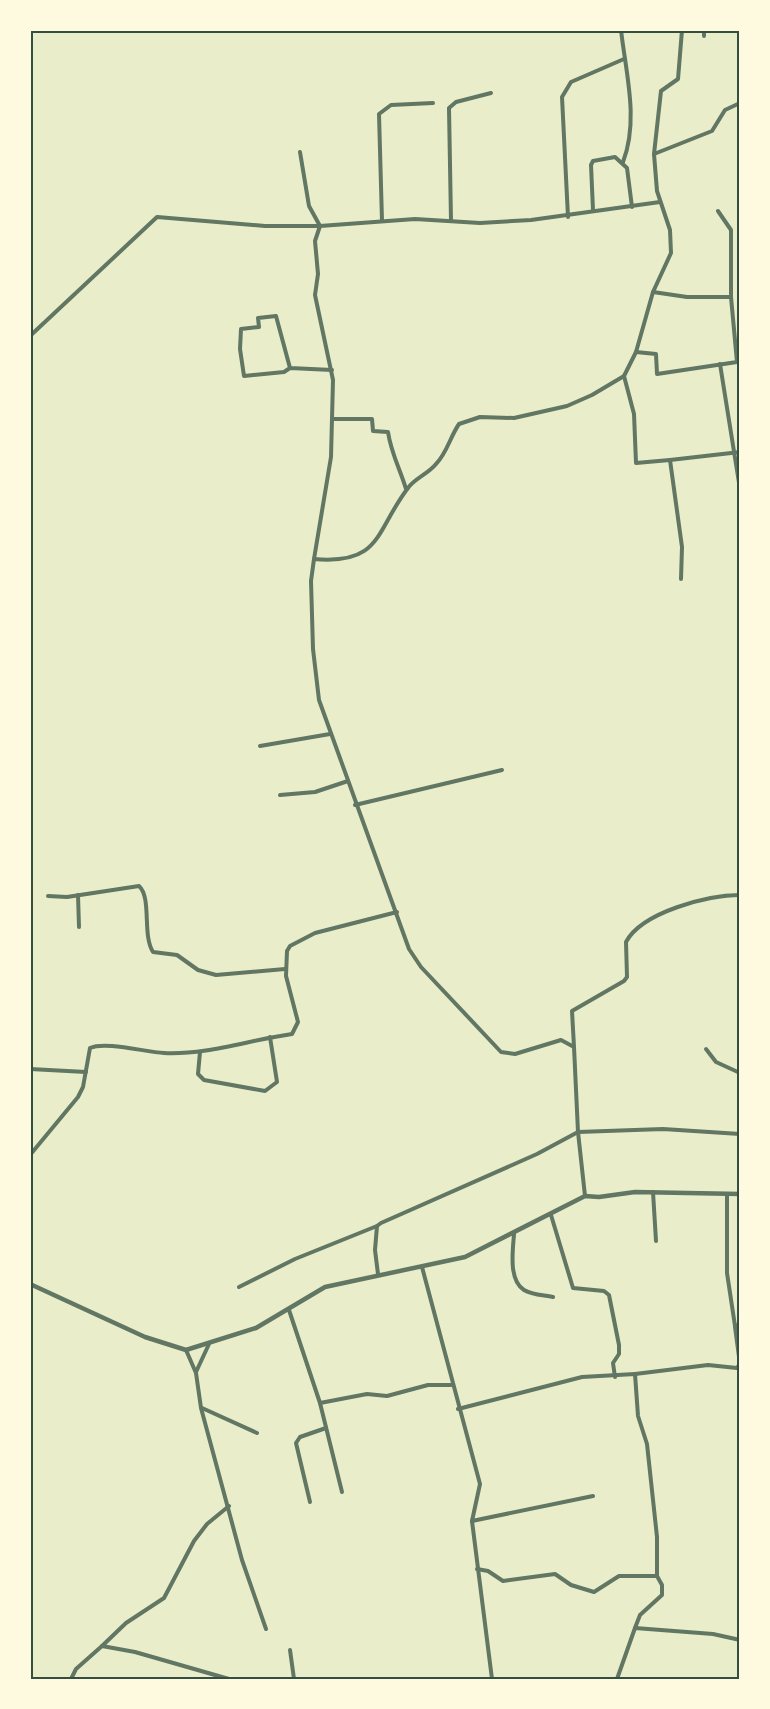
<svg xmlns="http://www.w3.org/2000/svg" width="770" height="1709" viewBox="0 0 770 1709" font-family="Merriweather,serif">
  <rect width="100%" height="100%" fill="#e9edc9"/>
  <g fill="none" stroke-linecap="round" stroke-linejoin="round">
    <g stroke="#617663" stroke-width="4">
      <path d="M621,30c5,44 18,90 2,132"/>
      <path d="M704,36v-6"/>
      <path d="M654,154l7,-63 17,-12 4,-49"/>
      <path d="M593,210l-2,-45 2,-4 22,-4 12,11 5,39"/>
      <path d="M568,217l-6,-120 9,-15 53,-23"/>
      <path d="M382,221l-3,-107 12,-9 42,-2"/>
      <path d="M451,221l-2,-113 7,-6 35,-9"/>
      <path d="M653,292l34,5h44"/>
      <path d="M30,336l127,-119 108,9h55l-11,-20 -9,-54"/>
      <path d="M636,352l20,2 1,20 80,-12 -6,-65v-67l-13,-19"/>
      <path d="M720,364l20,125"/>
      <path d="M290,368l-14,-52 -18,2 1,9 -18,2 -1,20 4,27 40,-4 6,-4 42,2"/>
      <path d="M624,376l10,38 2,49 34,-3 12,87 -1,32"/>
      <path d="M332,419h40l1,12 15,1c3,21 12,37 18,57"/>
      <path d="M670,460l70,-8"/>
      <path d="M314,559l17,-102 2,-77 -18,-85 3,-21 -3,-33 5,-15 95,-7 65,4 51,-3 129,-18"/>
      <path d="M260,746l70,-12"/>
      <path d="M280,795l35,-3 33,-11"/>
      <path d="M355,805l147,-35"/>
      <path d="M78,895l1,32"/>
      <path d="M48,896l19,1 72,-11c13,12 3,49 14,66l24,3 21,15 18,5 69,-6"/>
      <path d="M574,1047l-2,-36 52,-30 3,-4 -1,-35c16,-30 82,-47 114,-47"/>
      <path d="M706,1049l10,13 24,11"/>
      <path d="M200,1052l-2,22 6,6 61,11 12,-9 -7,-45"/>
      <path d="M30,1069l56,3"/>
      <path d="M30,1155l48,-58 5,-10 7,-39c15,-7 55,4 74,5 43,2 85,-13 128,-19l6,-12 -12,-46 1,-25 3,-5 25,-13 82,-21"/>
      <path d="M653,1192l3,49"/>
      <path d="M727,1194v79l8,53 5,-1"/>
      <path d="M585,1196l-7,-64 -4,-85 -13,-7 -46,14 -14,-2 -80,-85 -12,-18 -90,-249 -6,-51 -2,-68 3,-22c68,6 61,-28 94,-71 7,-10 20,-14 28,-24 11,-11 14,-27 23,-40l21,-7 34,1 53,-12 25,-11 32,-19 12,-24 17,-60 18,-39 -1,-23 -13,-39 -3,-37 58,-23 13,-21 15,-7"/>
      <path d="M551,1215l22,73 31,3 5,4 10,50v9l-6,9 2,14"/>
      <path d="M514,1234c-1,15 -6,46 10,56 8,5 20,5 29,7"/>
      <path d="M422,1267l58,217 -8,37 20,158"/>
      <path d="M378,1274l-3,-24 2,-24 4,-3 156,-69 41,-22 85,-3 77,5"/>
      <path d="M239,1287l56,-28 82,-33"/>
      <path d="M289,1310l31,93 22,89"/>
      <path d="M186,1350l10,23 5,35 41,152 24,69"/>
      <path d="M196,1372l13,-28"/>
      <path d="M635,1374l73,-9 29,3 3,-4 -5,-37"/>
      <path d="M320,1403l47,-9 20,2 41,-11h23"/>
      <path d="M202,1408l55,25"/>
      <path d="M458,1409l124,-32 53,-3 3,42 9,28 10,93v39"/>
      <path d="M310,1502l-14,-59 4,-6 26,-9"/>
      <path d="M229,1506l-22,18 -13,17 -30,57 -38,25 -24,23 33,6 94,27"/>
      <path d="M472,1521l121,-25"/>
      <path d="M477,1569l11,2 15,10 52,-7 16,11 23,7 25,-16h38l5,9v10l-22,20 -5,13"/>
      <path d="M290,1650l4,29"/>
      <path d="M71,1679l5,-10 26,-23"/>
      <path d="M617,1679l18,-51 78,6 27,6"/>
    </g>
    <path stroke="#617663" stroke-width="4.5" d="M30,1284l115,53 41,13 70,-22 69,-41 140,-30 120,-61 14,1 36,-5 105,2"/>
  </g>
  <rect width="770" height="1709" fill="none" stroke="#fefae0" stroke-width="63"/>
  <rect x="32" y="32" width="706" height="1646" fill="none" stroke="#344e41" stroke-width="2"/>
</svg>
